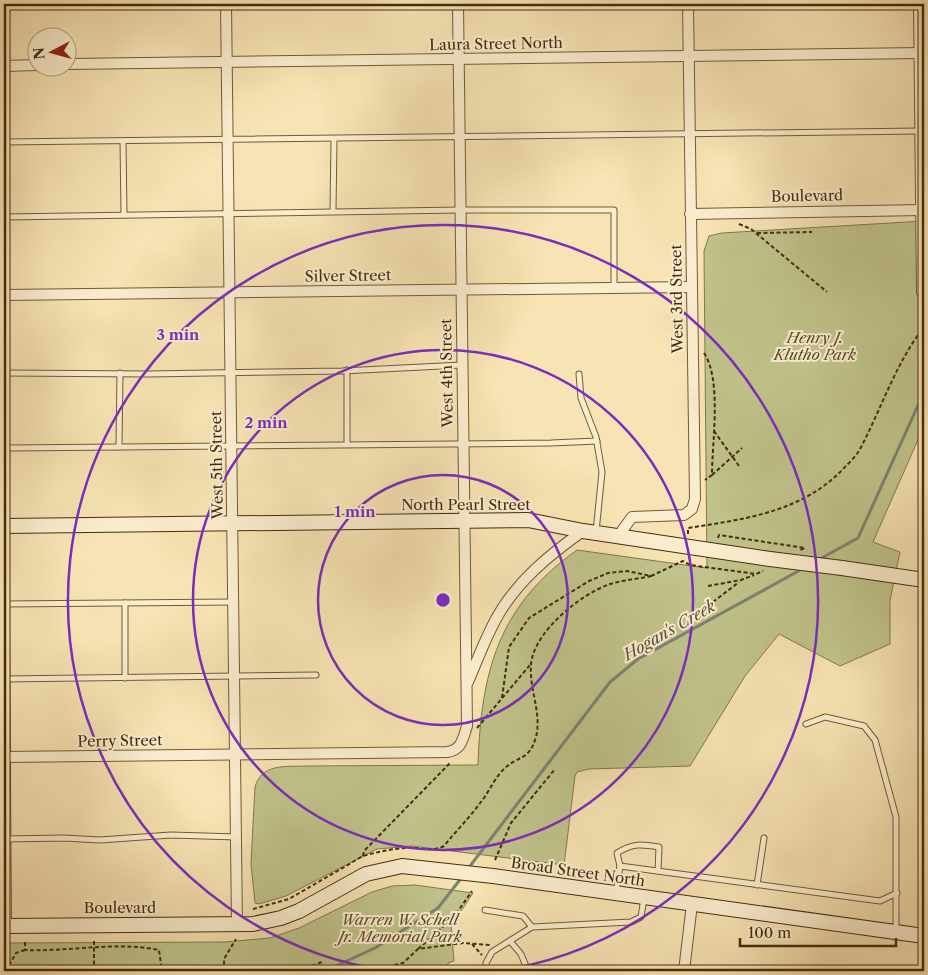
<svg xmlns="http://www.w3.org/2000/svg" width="928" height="975" viewBox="0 0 928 975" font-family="'Libre Caslon Text',serif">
  <rect width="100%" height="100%" fill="#f7e3b3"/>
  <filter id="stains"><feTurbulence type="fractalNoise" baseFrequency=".004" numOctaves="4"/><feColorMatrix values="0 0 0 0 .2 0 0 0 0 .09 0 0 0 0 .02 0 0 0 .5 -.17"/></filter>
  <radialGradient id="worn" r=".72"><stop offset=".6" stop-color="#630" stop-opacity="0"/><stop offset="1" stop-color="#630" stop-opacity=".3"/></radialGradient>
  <g fill="#c0c38a" stroke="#82784c">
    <path d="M924,221v205l-51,116 27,10 -10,48v44l-50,22 -61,-32 -34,42 -55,90 -101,3 -12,3 -2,4 -11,89 -152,-19 -35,3 -91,47 -27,8 -4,-1 -4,-39 4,-77c7,-24 30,-20 51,-21l172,-1c3,-93 20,-159 99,-215l130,18 -3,-317 5,-15 13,-3z"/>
    <path d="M415,885l58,8 -22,33 3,35 -6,2v6l-18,2h-426v-28l221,-1 45,-4 29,-10 73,-36 20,-6z"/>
  </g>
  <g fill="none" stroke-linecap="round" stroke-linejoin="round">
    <g stroke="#7c8273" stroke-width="3">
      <path d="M818,560l40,-22 66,-146"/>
      <path d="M467,870l143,-188 28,-23 166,-91"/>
      <path d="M325,971l50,-23 63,-40 24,-31"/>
    </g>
    <defs>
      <g id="lane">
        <path d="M123,141l1,74"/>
        <path d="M4,142l916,-11"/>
        <path d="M333,211l1,-72"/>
        <path d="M4,217l456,-7h154v78"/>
        <path d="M4,373l144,1 194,-3 120,-6"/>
        <path d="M579,374l2,24 15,39 6,35 -6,60"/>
        <path d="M347,444v-74"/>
        <path d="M4,446l7,2 540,-5 46,-2"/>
        <path d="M119,447l1,-74"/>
        <path d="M125,603v75"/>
        <path d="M4,604l229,-2"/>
        <path d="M4,679l312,-4"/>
        <path d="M806,724l19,-7 39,9 11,14 21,77v115"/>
        <path d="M4,839l60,-1 36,2 71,-5 66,2"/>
        <path d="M620,866l-3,-13c16,-10 24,-9 42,-6l-1,24"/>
        <path d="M757,885l7,-47"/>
        <path d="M616,893l4,-27 260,35 17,-8"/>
        <path d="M485,910l38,6 9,11"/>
        <path d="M510,941l11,13 7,17"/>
        <path d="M486,971v-8l6,-11 40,-25 99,-5 10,-5 3,-19"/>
      </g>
      <g id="street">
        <path d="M226,4l11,921"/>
        <path d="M919,4l3,288"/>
        <path d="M68,64l856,-11"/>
        <path d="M4,66l34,-1"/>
        <path d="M690,214l234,-4"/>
        <path d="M4,295l688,-8"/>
        <path d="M619,535l13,-18 52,-2 8,-6 3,-10 -7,-495"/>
        <path d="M4,629l2,297"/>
        <path d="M468,682c9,-21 17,-43 28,-63 20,-37 53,-64 87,-88"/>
        <path d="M4,757l443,-5c15,-2 16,-14 20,-26l-9,-722"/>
        <path d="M684,971l8,-67"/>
      </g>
      <g id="secondary">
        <path d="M4,526l524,-6 55,11 187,28"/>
        <path d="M842,568l82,12"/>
        <path d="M4,926l249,-2 28,-6 18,-7 67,-37 36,-8 91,10 431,60"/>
      </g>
    </defs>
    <use href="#lane" stroke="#725a38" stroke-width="7"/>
    <use href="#street" stroke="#725a38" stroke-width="12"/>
    <use href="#secondary" stroke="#452c0f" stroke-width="16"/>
    <g stroke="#452c0f" stroke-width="2" stroke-dasharray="4 2.5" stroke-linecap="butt">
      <path d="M739,224l12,5 76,63"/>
      <path d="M757,233l55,-1"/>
      <path d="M704,353c18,27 8,89 8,122l-7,5"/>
      <path d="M714,431l25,35"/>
      <path d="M712,475l30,-27"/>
      <path d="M688,534v-6c57,-9 115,-16 156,-60 5,-5 11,-11 15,-17 22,-41 36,-87 65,-124"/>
      <path d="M718,538l1,-3 86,13 -5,2"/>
      <path d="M651,576l32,-15 7,4 66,9 7,-3"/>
      <path d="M708,586l33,-6 13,-5"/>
      <path d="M713,602l26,-20"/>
      <path d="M921,639l3,93"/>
      <path d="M477,728l53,-63"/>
      <path d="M363,856l1,-5 86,-88"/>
      <path d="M495,860l16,-37 44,-54"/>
      <path d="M253,909l36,-10 74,-43c14,-4 28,-7 42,-8 14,-2 26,5 39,-2 12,-15 26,-29 37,-44 8,-10 14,-25 24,-34 14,-13 24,-7 31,-31 6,-24 -7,-48 -5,-72 2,-33 50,-71 79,-81 13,-4 28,-5 41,-8l-24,-5 -19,2 -19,8 -60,37 -20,29 -7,51"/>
      <path d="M94,941v30"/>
      <path d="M25,942v8c44,2 91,-9 134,0l3,21"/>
      <path d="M472,944l10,11"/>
      <path d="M418,949l36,-32 18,-26"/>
      <path d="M6,971l10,-18 9,-3"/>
      <path d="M224,971v-12l12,-20"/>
      <path d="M300,971l24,-10"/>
      <path d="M369,971l34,-8 15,-14 45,-6 27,2"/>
    </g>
    <use href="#lane" stroke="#faedce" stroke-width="5"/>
    <use href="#street" stroke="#faedce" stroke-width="10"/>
    <use href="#secondary" stroke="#faedce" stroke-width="14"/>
    <defs>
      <path id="secondary-bridge" d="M770,559l72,9"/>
    </defs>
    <use href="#secondary-bridge" stroke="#452c0f" stroke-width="16" stroke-linecap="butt"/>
    <use href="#secondary-bridge" stroke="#faedce" stroke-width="14"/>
  </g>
  <g fill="none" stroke="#7b2cbf" stroke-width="2.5">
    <circle cx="443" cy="600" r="125"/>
    <circle cx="443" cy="600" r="250"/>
    <path d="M388 971A375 375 0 1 1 498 971"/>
  </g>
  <g text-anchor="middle" stroke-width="4" stroke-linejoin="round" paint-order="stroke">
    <g font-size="15" fill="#452c0f" stroke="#faedce">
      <text transform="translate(496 44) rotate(-1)" y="5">Laura Street North</text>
      <text transform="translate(807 196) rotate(-1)" y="5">Boulevard</text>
      <text transform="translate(348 276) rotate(-1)" y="5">Silver Street</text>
      <text transform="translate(677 299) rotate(-91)" y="5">West 3rd Street</text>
      <text transform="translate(447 373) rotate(-91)" y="5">West 4th Street</text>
      <text transform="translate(217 465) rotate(-91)" y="5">West 5th Street</text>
      <text x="466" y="510">North Pearl Street</text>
      <text transform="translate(120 741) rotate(-1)" y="5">Perry Street</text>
      <text transform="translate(578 872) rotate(8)" y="5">Broad Street North</text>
      <text x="120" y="913">Boulevard</text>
    </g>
    <g font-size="15" font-style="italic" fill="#5e4a28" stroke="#faedce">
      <text x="815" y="343">Henry J.<tspan x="815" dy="17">Klutho Park</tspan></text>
      <text x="400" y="925">Warren W. Schell<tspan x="400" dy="17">Jr. Memorial Park</tspan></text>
    </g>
    <g font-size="16" font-style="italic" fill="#5c5039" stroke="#faedce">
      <text transform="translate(669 630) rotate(-30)" y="6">Hogan's Creek</text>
    </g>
  </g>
  <circle cx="443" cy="600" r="8" fill="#7b2cbf" stroke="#faedce" stroke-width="2.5"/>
  <g font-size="15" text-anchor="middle" font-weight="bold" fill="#7b2cbf" stroke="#faedce" stroke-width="4" stroke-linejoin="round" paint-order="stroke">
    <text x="178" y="340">3 min</text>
    <text x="266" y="428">2 min</text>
    <text x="355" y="517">1 min</text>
  </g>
  <rect width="928" height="975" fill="none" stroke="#f7e3b3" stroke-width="20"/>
  <rect x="5" y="5" width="918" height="965" fill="none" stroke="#452c0f" stroke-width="2.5"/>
  <rect x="10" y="10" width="908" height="955" fill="none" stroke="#452c0f"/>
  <g transform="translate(52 52) rotate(264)"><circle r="24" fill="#faedce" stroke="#b2a082"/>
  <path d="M0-4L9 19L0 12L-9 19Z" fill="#8f2418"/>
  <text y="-8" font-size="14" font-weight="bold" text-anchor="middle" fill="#452c0f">N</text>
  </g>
  <path d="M740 938v8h156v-8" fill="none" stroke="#452c0f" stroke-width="2.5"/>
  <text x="748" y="938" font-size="15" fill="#452c0f" stroke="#faedce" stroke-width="4" paint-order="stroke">100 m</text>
  <rect width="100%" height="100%" filter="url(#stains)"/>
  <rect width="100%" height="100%" fill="url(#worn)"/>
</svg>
